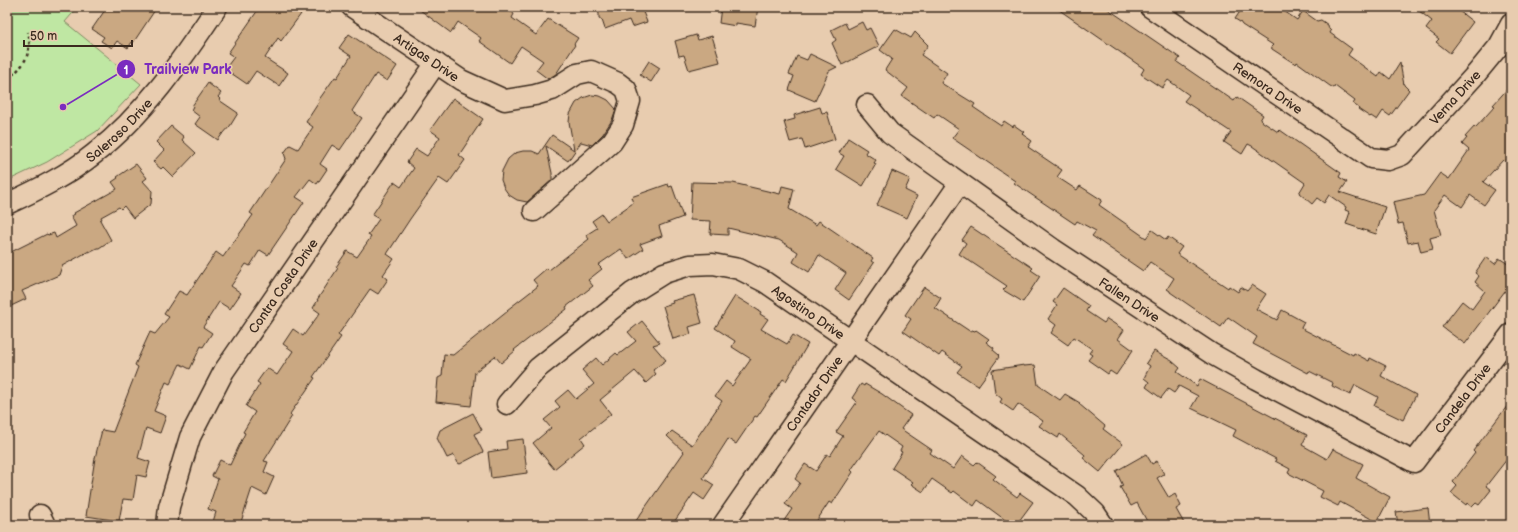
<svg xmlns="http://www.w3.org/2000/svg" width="1518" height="532" viewBox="0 0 1518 532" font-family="'Balsamiq Sans',sans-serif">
  <rect width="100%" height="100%" fill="#e8ccaf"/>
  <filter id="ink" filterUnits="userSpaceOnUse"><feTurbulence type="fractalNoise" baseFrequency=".025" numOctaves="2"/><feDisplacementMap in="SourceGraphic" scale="8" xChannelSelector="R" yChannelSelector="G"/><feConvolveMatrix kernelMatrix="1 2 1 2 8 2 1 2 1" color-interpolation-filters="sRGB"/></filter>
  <g filter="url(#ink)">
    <path fill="#bfe7a3" stroke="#7d8860" d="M7,7h71l-13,15 76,62 -44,47 -50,31 -40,19z"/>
    <g fill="#caa882" stroke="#3b2a1e">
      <path d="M114,7h43l-24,36 -1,-1 -4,6 -11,-7 -5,7 -11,-7 3,-4 -12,-8 13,-19h8z"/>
      <path d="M260,7h32l9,7 -20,27 -3,-3 -13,20 23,15 -9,13 -23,-15 -9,13 -22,-15 9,-12 -6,-4z"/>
      <path d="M416,7h75l7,5 3,-5h4l9,7 -2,4 24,17 12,-16 30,19 -4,6 1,1 -19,29 -8,5 -12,-9 7,-9 -22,-15 -11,17 -31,-22 2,-3 -23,-16 -7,11z"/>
      <path d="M597,7h44l6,15 -15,5 -3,-7 -24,9 -3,-9 -3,-2v-4z"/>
      <path d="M721,7h37l-3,19 -19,-3v3l-17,-3z"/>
      <path d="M1055,7h50l75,51 -3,4 57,39 3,-4 26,18 -3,5 18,12 2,-2 61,43 -2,4 8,5 -7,10 45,15 -9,27 -30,-10 4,-12 -5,-2 1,-3 -17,-12 -5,8 -7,-5 -5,6 -13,-11 6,-10 -53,-37 -4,-2 -6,10 -18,-12 7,-10 -47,-31 5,-6 -21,-15 -6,8 -21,-14 3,-5 -1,-1z"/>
      <path d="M1243,7h35l19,13 6,-9 14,10 4,-1 7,5 1,4 2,2 -1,2 22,16 -4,6 30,22 3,-5 9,7 10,-16 4,22 5,5 -19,26 -7,-5 -6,9 -6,-4 -1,1 -12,-8 1,-1 -6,-4 2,-3 -20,-15 -1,2 -4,-2 -33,-24 -1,2 -7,-4 -17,-11 -1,-2 2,-2 -31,-20 -2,-3 -5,-3z"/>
      <path d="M1414,7h40l19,15 -23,31 -14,-11 3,-3 -13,-10 6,-8z"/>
      <path d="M862,22l4,8 4,-2 9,18 -37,19 -10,-22 4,-3 -5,-10 14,-7 3,6z"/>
      <path d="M895,29l16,9 4,-6 13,13 -7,10 26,18 -6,10 34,21 -2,3 28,19 3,-5 9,6 1,-2 10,7 -2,2 10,7 -4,6 34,23 -5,7 20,13 3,-4 22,14 -3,5 47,33 6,-8 14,10 2,-3 14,10 -5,7 51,34 1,-2 9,6 3,-5 6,4 5,-6 14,9 -10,15 21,11 5,-10 22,12 -3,6 52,27 1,-2 15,8 1,-3 16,8 -5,10 35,19 -13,25 -29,-14 4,-9 -23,-12 -5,10 -18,-9 1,-3 -24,-12 -1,2 -55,-29 4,-7 -29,-20 -7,10 -51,-35v-1l-3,-2 7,-11 -24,-16 -7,9 -51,-35 4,-5 -19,-10 -2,3 -9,-6 -52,-35 1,-2 -63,-43 7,-9 -22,-15 -3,4 -32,-22 6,-8 -23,-18 7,-11 -12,-9z"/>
      <path d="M349,34l48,32 -10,15 -11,-7 -24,37 10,7 -22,32 -8,-5 -12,19 7,5 -10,15 -7,-5 -14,18 8,5 -17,25 -19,28 -8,-5 -10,16 -4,-2 -15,22 10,7 -11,16 -11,-7 -16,25 9,6 -9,14 -2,-1 -11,23 -10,-5 -10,20 -4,-2 -12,29 12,5 -6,17 -14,-5 -8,30 12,4 -4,15 -9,-2 -4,25 -10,-1 -4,22 -33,-5 9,-58 7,-28 11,2 25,-65 -3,-2 15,-33 5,2 14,-17 -5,-3 15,-23 8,4 29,-43 7,5 30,-42 -3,-2 36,-54 -2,-6 6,-8 8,4 15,-22 -7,-5 11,-17 2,-3 -1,-1 17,-24 2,1 14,-22 -12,-8z"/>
      <path d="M696,35l2,5 14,-4 8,26 -31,8 -5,-15 -5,1 -4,-15z"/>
      <path d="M810,54l27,13 -8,4 -14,30 -26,-11 5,-14 -5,-2 8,-18 10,4z"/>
      <path d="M649,61l11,7 -9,14 -11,-7z"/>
      <path d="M208,83l13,10 -3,4 2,2 -1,1 19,13 -8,13 -7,8v-1l-5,7 -23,-16 5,-7 -9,-7 2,-4h-1z"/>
      <path d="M1511,85v70l-6,7 -2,-2 -20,22 12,8 -11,15 -14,-10 -8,12 -17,-12 -11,15 7,25 -11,3 3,11 -12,3 -3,-11 -10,2 -5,-20 -5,1 -5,-22 31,-7 16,-22 9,6 20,-29 -7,-6 5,-6 -2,-1 10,-11 1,1 19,-21 -2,-1z"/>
      <path d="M592,95l8,1 8,4 8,9 -4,11 -9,14 -11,11 -11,-3 -13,19 -22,-15 6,27v7l-25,22 -10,-2 -8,-5 -5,-7 -3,-8 1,-9 6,-12 7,-6 8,-2h9l7,3 13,-19 22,15 -5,-28 1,-8 6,-11 7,-5z"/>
      <path d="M453,98l30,21 -24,36 6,5 -17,24 -9,-6 -29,41 -23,35 7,5 -11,16 5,4 -10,15 -8,-5 -32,46 3,2 -28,40 2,1 -25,36 2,2 -28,45 4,1 -4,10 10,5 -8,18 -14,-7 -12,37h-28l4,-13 -8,-3 10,-30 -6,-3 8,-16 10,5 15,-32 -2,-1 12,-20 -9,-6 14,-22 -3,-2 10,-14 10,7 16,-24 -10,-7 10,-15 10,7 17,-23 -7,-5 5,-8h-1l21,-32 -2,-1 11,-16 10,6 14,-20 -3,-2 11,-16 -7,-4 22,-33 7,5 13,-19 -7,-6 9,-13 11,7 13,-19 -10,-7z"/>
      <path d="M820,107l2,6 5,-1 8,27 -30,10 -3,-10 -12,3 -6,-20 11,-3 -1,-4z"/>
      <path d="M171,126l13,11 -2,3 14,13 -23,24 -10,-10 -2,2 -8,-7 11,-12 -8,-8z"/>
      <path d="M848,138l19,12 -2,3 11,7 -2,3 2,1 -13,22 -27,-17 8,-13 -5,-3z"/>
      <path d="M136,164l11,14 -4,3 9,10 -1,13 -18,14 -9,-12 -3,3 -2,-2 -18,10 1,2 -2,1 11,20 -12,8h-2l-8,4v-1l-27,15 -3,9 -37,16 4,8 -15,7 -4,-9v-43l40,-20 1,1 6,-2 2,5 20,-12 -5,-10 4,-2 -1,-1 43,-24 -5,-7 6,-4 -1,-1z"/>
      <path d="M892,171l18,8 -5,11 12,6 -10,22 -30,-13z"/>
      <path d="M692,182l41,1 47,11 2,-8 12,3 -5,20 27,16 3,-4 6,4 48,33 -2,3 3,2 -25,37 -14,-10 11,-17 -27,-18 -10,17 -16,-10 5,-10 -19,-12 -51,-12v7l-18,-1 1,-13 -21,-1z"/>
      <path d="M668,184l1,3 3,-1 11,31 -24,9 3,10 -22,8 3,5 -15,10 -7,-10 -23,16 4,4 -14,11 5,6 -27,21 1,2 -53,41 1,1 -14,12 -6,-7 -20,16 -4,34 -35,-4 2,-24 4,-2 2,-22 9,1 55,-44 -1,-1 31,-24 -5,-6 14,-12 2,2 40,-31 -3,-4 11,-7 -5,-7 10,-7 5,7 26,-18 -2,-6z"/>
      <path d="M971,227l62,41 -2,2 9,6 -17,26 -20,-12 4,-4 -48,-32 7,-11 -4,-3z"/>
      <path d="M1486,257l9,7 4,-6 12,8v17l-46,61 -23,-17 20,-26 10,8 13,-18 -10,-9 4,-6 -4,-3z"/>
      <path d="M924,287l17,11 -6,10 36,24 1,-2 3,1 1,-1 13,9 -3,3 8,6 -1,2 6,5 -1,1 1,1 -21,29 -21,-14 5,-6 -20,-14 -3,4 -36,-25 8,-12 -6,-4z"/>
      <path d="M1063,288l26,18 -3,5 18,12 3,-4 17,11 -6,9 15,11 -17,25 -6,-4 -2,3 -20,-14 4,-5 -3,-2 3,-4 -18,-12 -6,8 -17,-12 5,-8 -8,-6 9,-14 -4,-3z"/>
      <path d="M694,295l8,28 -13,4 2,7 -18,5 -10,-33 10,-3 -1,-2z"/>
      <path d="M735,296l26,16 -1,2 8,5 -7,10 26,15 6,-9 15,9 -22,37 -3,-2 -26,38 -2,-1 -19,28 -8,-5 -25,39 11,7 -10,15 -10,-7 -22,32h-39l51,-73 -17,-16 5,-5 20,14 30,-44 -7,-5 11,-15 6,5 19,-27 -19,-12 3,-6 -20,-13z"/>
      <path d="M642,321l18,22 -7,2 13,15 -13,10 3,4 -10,9 -11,-12 -35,29 11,14 -30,24 4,6 -31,25 -21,-26 18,-15 -7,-8 16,-13 -5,-6 13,-11 8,9 18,-15 -12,-14 14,-12 6,7 14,-12 2,2 18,-14 -8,-9z"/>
      <path d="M1154,351l18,10 8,7 -3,4 20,14 3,-7 107,56 -5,10 25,14 6,-10 30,15 -7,14 34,19 -13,25 -37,-20 -2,4 -18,-9 3,-6 -35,-18 2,-4 -15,-8 1,-2 -43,-23 3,-6 -45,-22 7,-12 -19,-10 -5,7 -6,-4 -7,9 -15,-11 3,-5 -5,-4 6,-12 -4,-3z"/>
      <path d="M1024,365v1l11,-1 3,20 22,15 5,-6 15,9 -1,1 26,22 -2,3 20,15 -23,28 -17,-14 2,-3 -25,-21 -2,4 -19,-12 4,-5 -25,-17 -5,7 -13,-9 2,-3 -7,-6 -3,-23z"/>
      <path d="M861,384l3,2 1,-2 17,10 29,21 -10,14 31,21 -2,3 23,16 9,-13 12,9 3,-3 19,14 -3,3 24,18 3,-4 13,9 -17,23h-4l-34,-25 -4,6 -20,-15 -2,2 -20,-14 -9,13 -12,-8 2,-2 -21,-14 10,-16 -2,-1 2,-4 -23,-16 -28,39 2,2 -21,32 -3,-2 -15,23h-33l11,-16 -7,-5 15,-21 -5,-4 10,-15 11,7 11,-17 3,2 13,-20 -7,-4 21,-30 -5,-4z"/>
      <path d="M1511,401v53l-25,32 5,4 -12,15 -3,-2 -4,4 -5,-4 -1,2 -15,-12 6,-7 -4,-4 22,-29 -2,-2z"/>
      <path d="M473,413l9,17 -8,4 9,18 -23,12 -2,-1 -4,-8 -7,3 -10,-20 3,-8z"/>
      <path d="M523,439l4,34 -36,5 -3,-26 19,-3 -1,-8z"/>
      <path d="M1146,454l6,10 5,-3 7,13 -7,4 12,20 6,-4 6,12 -5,3 9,16h-36l-12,-22 -6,3 -11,-19 3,-1 -7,-15z"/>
      <path d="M1428,508l2,17h-32l-2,-13z"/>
    </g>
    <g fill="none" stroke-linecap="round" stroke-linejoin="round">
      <defs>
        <g id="minor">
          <path id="s1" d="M352,7l109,73 44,20 30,-5 17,-5 25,-16 14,-3 27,12 8,6 4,12 -7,24 -11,17 -78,69"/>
          <path id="s2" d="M1150,7l221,151 17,2 14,-5 74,-81 23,-28 12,-22"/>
          <path id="s3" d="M867,105l23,28 163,116 159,105 44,25 158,83 97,-128"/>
          <path id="s4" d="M7,204c30,-14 61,-29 87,-50 50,-39 88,-94 123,-147"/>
          <path id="s5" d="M507,404l31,-36 94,-75 32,-20 26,-8 23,-1 26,5 26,13 312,214 18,17 8,12"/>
          <path d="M40,515l5,10"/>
          <path id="s6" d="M167,525l2,-18 21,-70 34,-66 212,-308"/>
          <path id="s7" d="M723,525l237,-342"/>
        </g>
      </defs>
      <use href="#minor" stroke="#3b2a1e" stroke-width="23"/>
      <path stroke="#3b2a1e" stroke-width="2.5" stroke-dasharray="3 3" stroke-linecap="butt" d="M7,78c17,-9 26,-27 21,-46"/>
      <use href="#minor" stroke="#e8ccaf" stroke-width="20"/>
    </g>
  </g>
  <g text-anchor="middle" stroke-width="3" stroke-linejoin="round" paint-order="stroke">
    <g font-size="13" fill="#3b2a1e" stroke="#e8ccaf">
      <text dy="5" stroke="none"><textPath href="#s1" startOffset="90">Artigas Drive</textPath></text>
      <text dy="5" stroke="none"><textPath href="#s2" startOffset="143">Remora Drive</textPath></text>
      <text dy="5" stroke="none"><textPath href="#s2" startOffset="378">Verna Drive</textPath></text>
      <text dy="5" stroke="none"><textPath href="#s4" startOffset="135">Saleroso Drive</textPath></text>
      <text dy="5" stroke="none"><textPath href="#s6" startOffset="269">Contra Costa Drive</textPath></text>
      <text dy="5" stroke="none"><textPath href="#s3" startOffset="328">Fallen Drive</textPath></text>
      <text dy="5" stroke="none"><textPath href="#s5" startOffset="364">Agostino Drive</textPath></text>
      <text dy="5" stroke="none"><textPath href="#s7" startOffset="160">Contador Drive</textPath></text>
      <text dy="5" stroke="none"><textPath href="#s3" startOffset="736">Candela Drive</textPath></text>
    </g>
  </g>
  <path fill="none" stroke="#7b2cbf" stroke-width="1.5" d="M63 107L126 69"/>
  <g fill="#7b2cbf" stroke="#e8ccaf" stroke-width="1.5">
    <circle cx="63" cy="107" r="4"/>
    <circle cx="126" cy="69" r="10"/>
  </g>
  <g font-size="12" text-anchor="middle" font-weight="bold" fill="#fff">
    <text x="126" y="74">1</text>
  </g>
  <g font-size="14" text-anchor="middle" font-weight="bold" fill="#7b2cbf" stroke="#e8ccaf" stroke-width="3" stroke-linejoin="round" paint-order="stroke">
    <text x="188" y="74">Trailview Park</text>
  </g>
  <rect width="1518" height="532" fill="none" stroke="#e8ccaf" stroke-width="24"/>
  <rect x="12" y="12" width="1494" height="508" fill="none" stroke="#3b2a1e" stroke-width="1.5" filter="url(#ink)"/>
  <path d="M24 40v6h108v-6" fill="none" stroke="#3b2a1e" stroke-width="2"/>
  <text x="30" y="40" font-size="12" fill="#3b2a1e" stroke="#e8ccaf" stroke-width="3" paint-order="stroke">50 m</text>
</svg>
